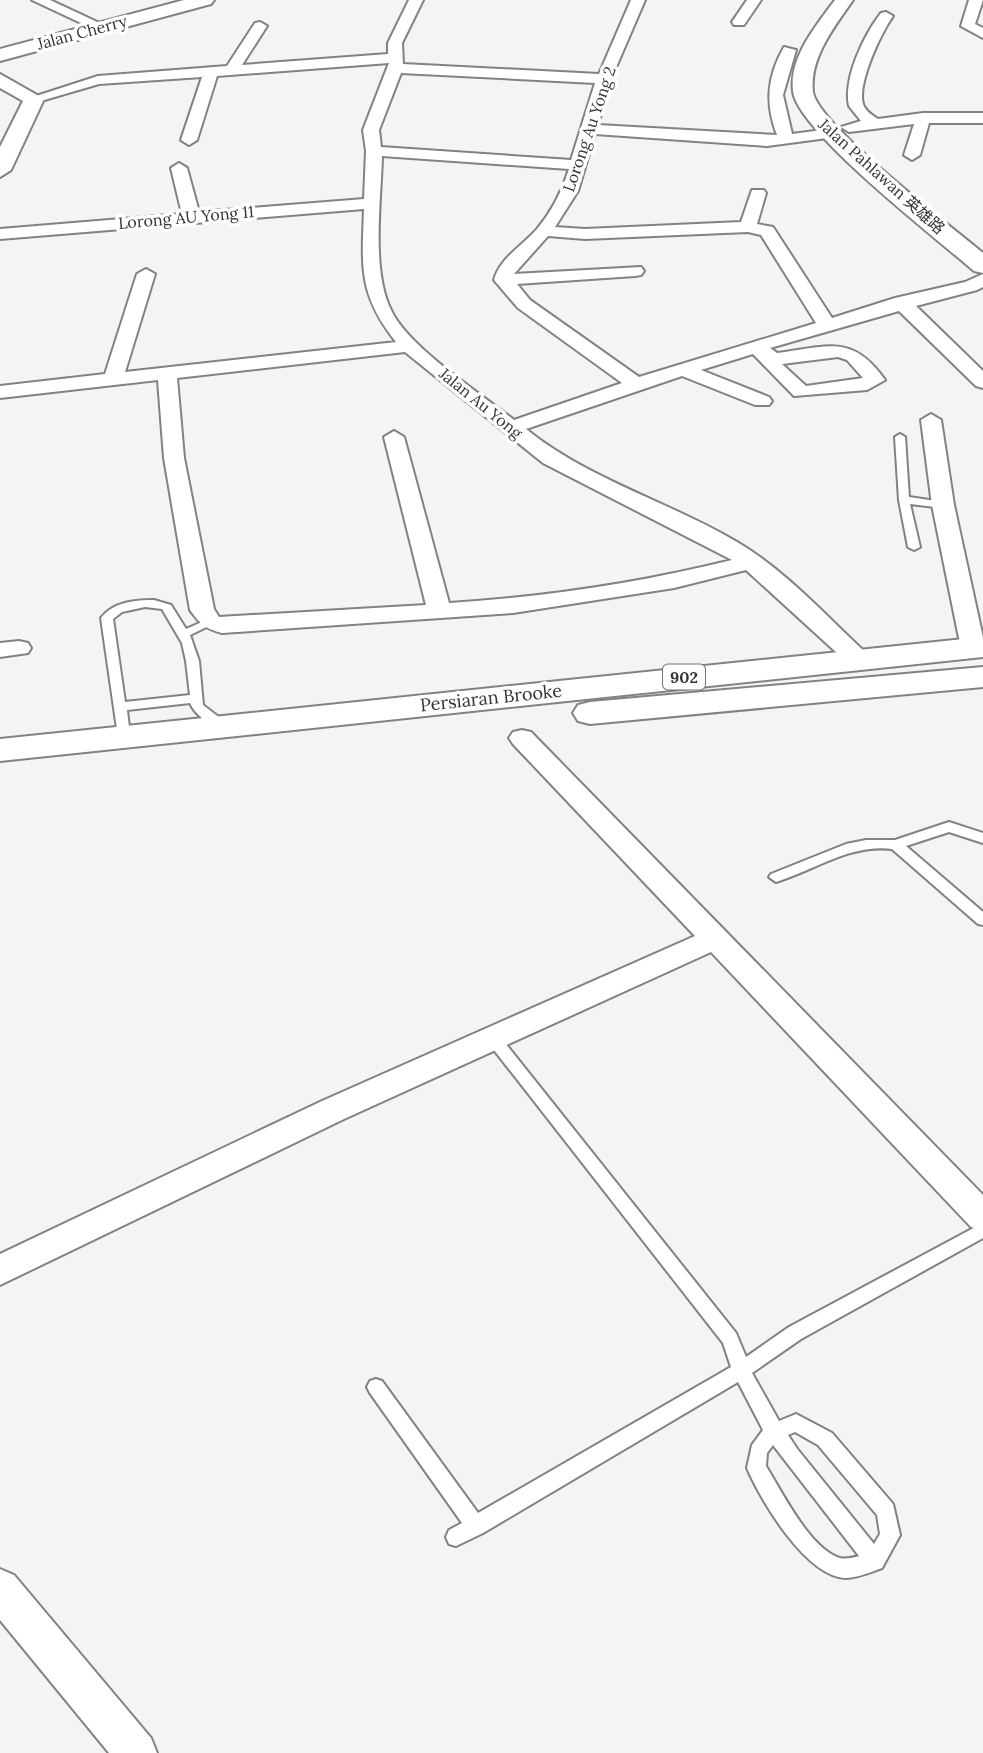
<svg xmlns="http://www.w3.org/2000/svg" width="983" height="1753" viewBox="0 0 983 1753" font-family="Lora,'Noto Sans SC',serif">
  <rect width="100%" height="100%" fill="#f3f4f5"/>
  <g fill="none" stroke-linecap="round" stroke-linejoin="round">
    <defs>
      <g id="lane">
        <path d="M900,434l5,3 4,60 34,5 5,3 -5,3 -33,-4 10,43 -6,3 -6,-3 -9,-47 -4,-63z"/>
        <path d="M154,600l17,5 15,24 25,-11 6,4 -27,13 9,26 4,44 26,20 1,3 -1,3c-13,1 -35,-17 -39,-28l-63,7 3,26 -6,4 -6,-4 -17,-118c12,-16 34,-18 53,-18zM145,607l17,2 20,34 4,18 4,34 -65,7 -12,-83 9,-7z"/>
        <path d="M949,822l34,11v10l-34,-11 -43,14 77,66v13l-5,-1 -86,-75c-42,-5 -77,21 -116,33l-7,-5 2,-3 75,-30 20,-4h29z"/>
        <path d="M492,1031l5,2 239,300 10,24 43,-30 194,-104v15l-182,101 -49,34 27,48 17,-7 36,19 61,71 7,31 -18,33c-11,4 -25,10 -37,10 -39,-2 -84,-77 -98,-110l5,-23 11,-15 -25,-48 -255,151 -27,13 -7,-2 -3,-7 3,-7 13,-7 -92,-130 -3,-6 3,-6 6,-2 6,2 96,132 253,-146 -8,-24 -236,-302 -3,-4 3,-4zM795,1432l23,13 59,70 3,19 -6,10 -76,-94 -10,-15zM773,1445l86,111c-7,2 -15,4 -22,1 -29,-12 -55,-65 -71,-91l1,-13z"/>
      </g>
      <g id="street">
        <path d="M32,0h18l58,27 -12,3z"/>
        <path d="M409,0h14l-21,43 1,21 196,10 32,-74h14l-34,79 -13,46 179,10c-12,-31 -10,-58 7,-88l12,3 -13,45 9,39 38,-5 5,2v6l-68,9 -172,-12 -17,57 -23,36 30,2 156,-7 11,-32h12l2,3 -9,31 16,3 59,91 63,-20 70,-16 18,-8v13l-6,3 -61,16 67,65v17l-7,-2 -77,-75 -129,37 7,5c50,-6 75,-20 108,27l-18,10 -73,6 -41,-42 -52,16 68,27 3,4 -3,4h-14l-73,-29 -156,53c63,51 142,72 211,113 48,28 88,73 129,111l3,5 -3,5h-18l-102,-93 -72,18 -161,25 -291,20c-16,-4 -22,-9 -32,-23l-26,-152 -6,-78 -158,18v-12l105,-12 32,-100 9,-5 9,5 -30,98 271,-30c-38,-48 -34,-75 -32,-133l-364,30v-10l182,-15 -11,-46 8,-5 8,5 12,44 165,-13 2,-48 -3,-21 26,-67 -172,13 -20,64 -8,5 -8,-5 21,-63 -103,7 -65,19 -7,-4 71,-23 129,-10 28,-43 5,-1 7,4 -25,39 146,-11v-11zM401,73l194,10 -24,77 -190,-13 -2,-17zM382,156l187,13c-7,22 -17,42 -32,60 -15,17 -37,29 -43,51l24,28 104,75 -108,37c-34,-27 -106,-73 -123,-110 -20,-40 -10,-109 -9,-154zM748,232l13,3 55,88 -177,54 -109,-77 -13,-16 118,-8 6,-1 3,-4 -3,-4 -127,7 34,-38 37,3zM405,352l138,111 189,97c-93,23 -188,37 -283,43l-45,-166 -10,-6 -10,6 42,168 -207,12 -5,-8 -30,-151 -7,-80zM838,357l9,3 16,18 -57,8 -24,-22z"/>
        <path d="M747,0h14l-17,25h-10l-2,-3z"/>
        <path d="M969,0h14l-8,24 8,4v10l-22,-12z"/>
        <path d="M886,12l7,4c-12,17 -36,67 -30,88 2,7 9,11 15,15l45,-6h60v10h-54l-9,32 -8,5 -8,-5 10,-31 -65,8 -8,-5 20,-6 -12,-15c-6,-28 15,-71 32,-93z"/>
        <path d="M931,414l10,6 13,85 29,133v13l-10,4 -9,-2 -3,-5 -29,-143 -11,-85z"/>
        <path d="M19,641l9,2 3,5 -3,5 -28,4v-14z"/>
        <path d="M522,730l9,2 452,463v36l-12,-4 -260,-275 -367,167 -344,166v-31l322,-153 373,-165 -182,-192 -4,-6 4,-6z"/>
        <path d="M0,1569l14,6 137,163 6,15h-48l-109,-133z"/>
      </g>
      <g id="secondary">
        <path d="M184,0h30l-3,4 -211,57v-12z"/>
        <path d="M835,0h18c-18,26 -44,58 -40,92 5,33 138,134 170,161v20l-9,-2c-35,-31 -177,-140 -181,-180 -4,-34 23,-65 42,-91z"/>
        <path d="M0,74l44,25 -33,71 -11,7v-30l23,-46 -23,-13z"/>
      </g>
      <g id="primary">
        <path d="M983,637v20l-983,104v-22z"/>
        <path d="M983,667v20l-393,37 -12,-3 -5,-8 5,-8 12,-3z"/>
      </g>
    </defs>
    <use href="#lane" stroke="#828283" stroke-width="4"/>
    <use href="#street" stroke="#828283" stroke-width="4"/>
    <use href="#secondary" stroke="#828283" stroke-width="4"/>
    <use href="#primary" stroke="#828283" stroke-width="4"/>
    <use href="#lane" fill="#fff" fill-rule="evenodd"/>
    <use href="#street" fill="#fff" fill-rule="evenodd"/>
    <use href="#secondary" fill="#fff" fill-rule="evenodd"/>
    <use href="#primary" fill="#fff" fill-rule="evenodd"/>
  </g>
  <g text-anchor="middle" stroke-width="7" stroke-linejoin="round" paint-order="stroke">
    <g font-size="16" fill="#343435" stroke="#fff">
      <text transform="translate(82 32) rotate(-15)" y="6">Jalan Cherry</text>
      <text transform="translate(589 129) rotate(-71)" y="6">Lorong Au Yong 2</text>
      <text transform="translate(882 176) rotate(42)" y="6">Jalan Pahlawan 英雄路</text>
      <text transform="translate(186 217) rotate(-5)" y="6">Lorong AU Yong 11</text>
      <text transform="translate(481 403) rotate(39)" y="6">Jalan Au Yong</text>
    </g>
    <rect fill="#fff" stroke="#717172" stroke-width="2" x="663" y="664.5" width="42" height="25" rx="5"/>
    <g font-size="16" font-weight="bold" fill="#343435">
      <text x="684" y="683">902</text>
    </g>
    <g font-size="18" fill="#343435" stroke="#fff">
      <text transform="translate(491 698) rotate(-6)" y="6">Persiaran Brooke</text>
    </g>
  </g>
</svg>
